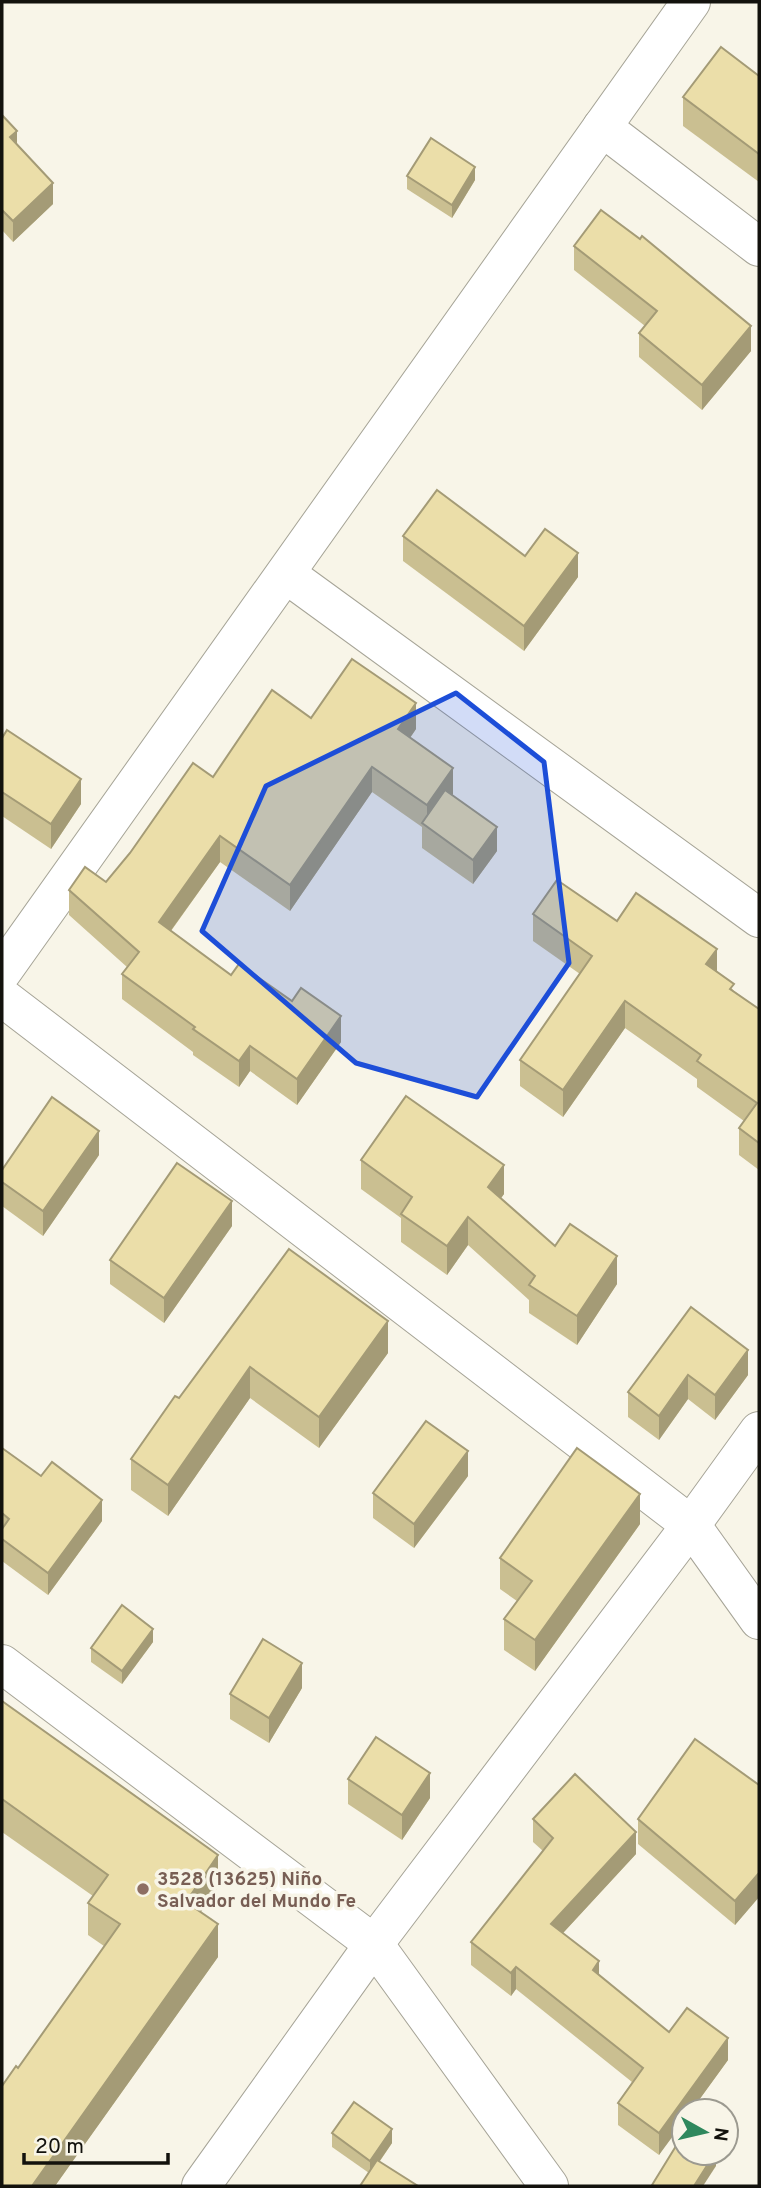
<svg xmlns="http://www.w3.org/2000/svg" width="761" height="2188" viewBox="0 0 761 2188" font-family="Overpass,sans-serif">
  <rect width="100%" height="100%" fill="#f8f5e8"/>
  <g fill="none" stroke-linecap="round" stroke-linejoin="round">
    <defs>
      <g id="street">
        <path d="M602,127l157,120"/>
        <path d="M286,574l473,344"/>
        <path d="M2,972l689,-970"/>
        <path d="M2,997l689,528 68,95"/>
        <path d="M2,1664l372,280 175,242"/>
        <path d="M201,2186l173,-242 317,-419 68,-94"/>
      </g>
    </defs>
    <use href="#street" stroke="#a6a497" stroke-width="40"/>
    <use href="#street" stroke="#fff" stroke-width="38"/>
  </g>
  <g fill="#cabf91">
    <path d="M759,76v106l-76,-56v-29z"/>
    <path d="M2,115l15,29 36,60 -40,38 -11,-12z"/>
    <path d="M407,176l68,4 -23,38 -45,-29z"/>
    <path d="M574,246l177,105 -49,59 -63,-53v-24l6,-7 -71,-56z"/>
    <path d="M403,536l175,41 -54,74 -121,-90z"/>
    <path d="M416,729l-6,9 43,56 -1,1 45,56 -24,33 -51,-36v-21l-50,-35 -82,119 -70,-49 -49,69 60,44 110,67 -44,63 -47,-34 -11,16 -46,-32v-3l-71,-53v-25l5,-7 -58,-52v-25l37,-8 107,-105z"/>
    <path d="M2,738l79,66 -30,45 -49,-33z"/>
    <path d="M533,914l84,7 100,50 17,20 25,18v161l-20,-15v-27l5,-7 -47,-34v-8l-72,-51 -62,89 -43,-31v-26l60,-86 -47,-33z"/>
    <path d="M99,1155l-56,81 -41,-30v-36z"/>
    <path d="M361,1160l143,34 -3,4 54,48 62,38 -40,61 -48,-32v-13l-61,-55 -21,30 -46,-33v-24l-40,-29z"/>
    <path d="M232,1226l-68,97 -54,-39v-24z"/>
    <path d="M289,1249l99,104 -69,95 -69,-50 -82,118 -37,-26v-31l48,-61z"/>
    <path d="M748,1350v25l-33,45 -27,-21 -29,41 -31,-23v-25z"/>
    <path d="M2,1448l100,73 -54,74 -46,-34z"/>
    <path d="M468,1476l-54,72 -41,-30v-25z"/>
    <path d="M640,1524l-105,147 -31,-21v-31l13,-18 -17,-12v-31z"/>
    <path d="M153,1642l-31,42 -31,-22v-14z"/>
    <path d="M302,1688l-33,55 -39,-24v-25z"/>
    <path d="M2,1701l216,186 -18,25 18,45 -163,229h-53l16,-118 86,-122 -16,-11v-32l5,-7 -91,-64z"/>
    <path d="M348,1779l82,19 -28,42 -54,-36z"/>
    <path d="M759,1785v112l-24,28 -97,-81v-25z"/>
    <path d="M533,1819l103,35 -73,79 36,42 70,57 59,28 -37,51h-7l-25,44 -41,-30v-22l14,-21 -116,-93 -5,7 -40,-31v-23l72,-91 -10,-9z"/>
    <path d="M332,2133l60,10 -12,18 -11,12 -37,-26z"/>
  </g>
  <g fill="#a49b76">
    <path d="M17,131v20l-7,-14z"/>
    <path d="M475,167v13l-23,38v-13z"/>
    <path d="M53,183v21l-40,38v-21z"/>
    <path d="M751,326v25l-49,59v-25z"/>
    <path d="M578,553v24l-54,74v-25z"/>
    <path d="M416,703v26l-18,26v-26z"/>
    <path d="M372,767v25l-82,119v-26z"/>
    <path d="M453,768v26l-24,35 -2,-2v-22z"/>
    <path d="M81,779v25l-30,45v-25z"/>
    <path d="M497,827v24l-24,33v-24z"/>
    <path d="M220,836v26l-61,85v-25z"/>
    <path d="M717,949v27l-11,-12z"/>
    <path d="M625,1001v27l-62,89v-27z"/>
    <path d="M341,1016v26l-44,63v-26z"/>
    <path d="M250,1046v25l-11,16v-26z"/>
    <path d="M99,1131v24l-56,81v-25z"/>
    <path d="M504,1165v29l-16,22v-29z"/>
    <path d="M232,1201v25l-68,97v-25z"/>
    <path d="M468,1217v28l-21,30v-29z"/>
    <path d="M617,1256v28l-40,61v-29z"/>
    <path d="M388,1321v32l-69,95v-31z"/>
    <path d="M748,1350v25l-33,45v-25z"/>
    <path d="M250,1367v31l-82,118v-31z"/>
    <path d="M688,1375v24l-29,41v-24z"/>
    <path d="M468,1451v25l-54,72v-24z"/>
    <path d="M640,1494v30l-105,147v-31z"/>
    <path d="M102,1500v21l-54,74v-22z"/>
    <path d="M153,1629v13l-31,42v-13z"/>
    <path d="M302,1663v25l-33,55v-25z"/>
    <path d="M430,1773v25l-28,42v-25z"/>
    <path d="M636,1832v22l-85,92v-22z"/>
    <path d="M218,1855v32l-32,47v-32z"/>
    <path d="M759,1873v24l-24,28v-24z"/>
    <path d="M218,1924v33l-163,229h-23z"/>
    <path d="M599,1961v22l-6,-13z"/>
    <path d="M516,1967v22l-5,7v-23z"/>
    <path d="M728,2038v22l-37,51h-7v10l-25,34v-22z"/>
    <path d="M392,2129v14l-22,32v-14z"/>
    <path d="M716,2153v13l-13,20h-9z"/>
  </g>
  <g fill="#ebdea9" stroke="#a49b76" stroke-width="2">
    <path d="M721,47l38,29v78l-76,-57z"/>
    <path d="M2,115l15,16 -7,6 43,46 -40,38 -11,-11z"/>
    <path d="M431,138l44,29 -23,38 -45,-29z"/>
    <path d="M601,210l39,29 2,-3 109,90 -49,59 -63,-52 18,-22 -83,-65z"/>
    <path d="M437,490l88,66 20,-27 33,24 -54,73 -121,-90z"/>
    <path d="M352,659l64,44 -18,26 55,39 -26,37 -55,-38 -82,118 -70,-49 -61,86 72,53 8,-11 53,37 9,-13 40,28 -44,63 -47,-33 -11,15 -46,-32 2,-2 -73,-53 17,-22 -70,-62 16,-23 21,15 24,-29 63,-90 20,14 59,-87 39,28z"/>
    <path d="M7,730l74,49 -30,45 -49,-32v-54z"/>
    <path d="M445,790l52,37 -24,33 -51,-37z"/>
    <path d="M557,880l60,41 19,-28 81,56 -11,15 28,20 -4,5 29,20v134l-20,-15 18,-25 -60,-42 4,-6 -76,-54 -62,89 -43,-30 72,-104 -59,-42z"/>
    <path d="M406,1096l98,69 -16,22 67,59 15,-22 47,32 -40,60 -48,-31 6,-9 -67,-59 -21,29 -46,-32 11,-17 -51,-37z"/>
    <path d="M52,1097l47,34 -56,80 -41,-29v-12z"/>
    <path d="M177,1163l55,38 -68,97 -54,-38z"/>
    <path d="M289,1249l99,72 -69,96 -69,-50 -82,118 -37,-26 44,-63 4,2z"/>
    <path d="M691,1307l57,43 -33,45 -27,-20 -29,41 -31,-24z"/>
    <path d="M426,1421l42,30 -54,73 -41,-31z"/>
    <path d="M2,1448l39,28 11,-14 50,38 -54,73 -46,-34v-10l7,-10 -7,-6z"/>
    <path d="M577,1448l63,46 -105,146 -31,-21 28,-38 -32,-23z"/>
    <path d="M122,1605l31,24 -31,42 -31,-23z"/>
    <path d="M263,1639l39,24 -33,55 -39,-24z"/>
    <path d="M2,1701l216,154 -32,47 32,22 -186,262h-30v-100l14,-20 2,2 102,-144 -32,-21 20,-28 -106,-76z"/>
    <path d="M376,1737l54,36 -28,42 -54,-36z"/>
    <path d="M695,1739l64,46v88l-24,28 -97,-82z"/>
    <path d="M575,1774l61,58 -85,92 48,37 -6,9 76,62 18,-24 41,30 -69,95 -41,-30 25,-35 -127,-101 -5,6 -40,-31 82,-104 -20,-19z"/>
    <path d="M354,2102l38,27 -22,32 -38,-28z"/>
    <path d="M684,2133v20h31l-21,33h-40l-2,-1z"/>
    <path d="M377,2160l41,26h-58z"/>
  </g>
  <path fill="#1d4ed8" fill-opacity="0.2" stroke="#1d4ed8" stroke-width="5" stroke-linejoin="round" d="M456,693l88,69 25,201 -92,134 -121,-34 -154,-132 64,-145z"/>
  <circle fill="#8d6e63" stroke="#f8f5e8" stroke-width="2.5" cx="143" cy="1889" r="7"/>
  <g text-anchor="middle" stroke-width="7" stroke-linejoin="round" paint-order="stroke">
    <g font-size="19" font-weight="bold" fill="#785e54" stroke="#f8f5e8" text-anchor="start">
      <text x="157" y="1885">3528 (13625) Niño<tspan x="157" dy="22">Salvador del Mundo Fe</tspan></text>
    </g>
  </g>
  <rect width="761" height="2188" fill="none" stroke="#13120d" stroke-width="7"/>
  <g transform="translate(705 2132) rotate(98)"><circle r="33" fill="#f8f5e8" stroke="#9c9a90" stroke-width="2"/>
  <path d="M0-5L12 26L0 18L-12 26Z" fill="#2f885d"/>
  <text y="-10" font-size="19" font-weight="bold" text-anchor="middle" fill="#13120d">N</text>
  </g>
  <path d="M24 2153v10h144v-10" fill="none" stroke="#13120d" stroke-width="3.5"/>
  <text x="35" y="2153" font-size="21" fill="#13120d" stroke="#f8f5e8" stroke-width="5" paint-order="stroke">20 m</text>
</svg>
